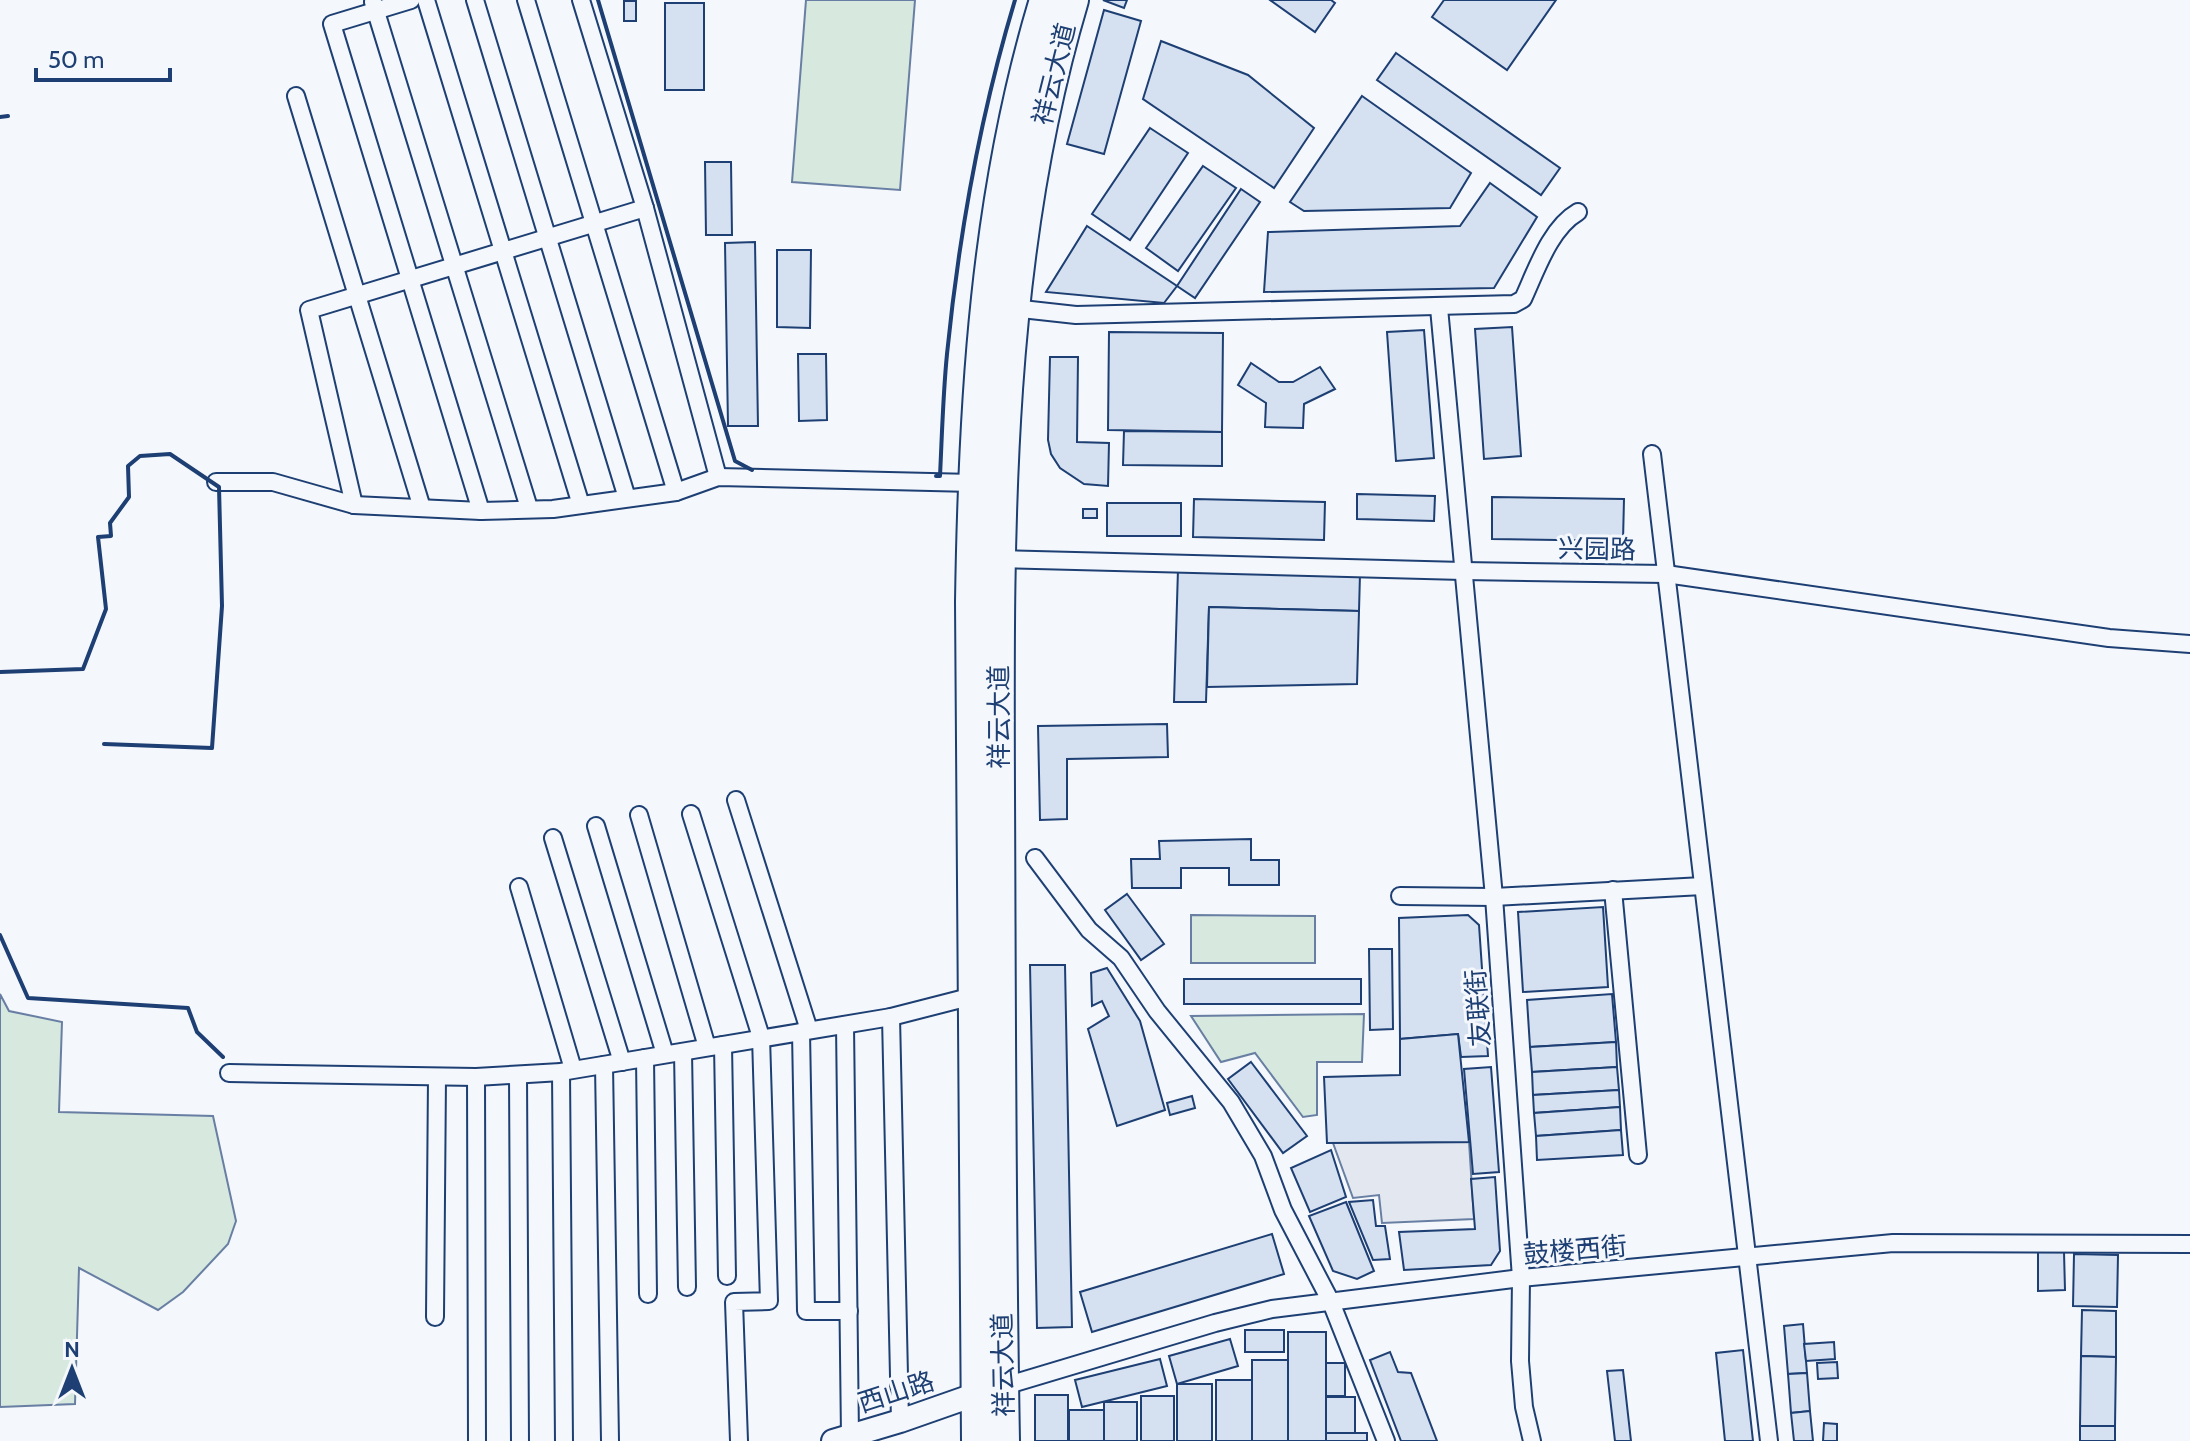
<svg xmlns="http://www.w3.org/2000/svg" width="2190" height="1441" viewBox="0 0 2190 1441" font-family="Cabin,'Noto Sans SC',sans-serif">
  <rect width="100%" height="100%" fill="#f4f7fb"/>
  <g fill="#d7e8df" stroke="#687fa3" stroke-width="2">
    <path d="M806,0h109l-15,190 -108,-8z"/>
    <path d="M1191,915l124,1v47h-124z"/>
    <path d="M0,994l9,17 53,11 -3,90 154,4 23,105 -8,23 -45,48 -25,18 -79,-42 -4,136 -75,3z"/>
    <path d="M1364,1014l-2,48h-45v53l-14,2 -48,-64 -34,9 -30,-46z"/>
  </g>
  <path fill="#e3e8f0" stroke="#687fa3" stroke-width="2" d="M1469,1142l5,77 -92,4 -3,-28 -26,3 -20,-55z"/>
  <g fill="#d5e0f0" stroke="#1d3f73" stroke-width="2">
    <path d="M1103,0h24l-3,8z"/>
    <path d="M1270,0h61l4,3 -20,29z"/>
    <path d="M1444,0h112l-49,70 -75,-53z"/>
    <rect x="624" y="1" width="12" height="20"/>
    <rect x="665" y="3" width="39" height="87"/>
    <path d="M1104,10l37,11 -37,133 -37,-10z"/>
    <path d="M1161,41l87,34 66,53 -40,60 -131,-89z"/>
    <path d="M1396,53l164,115 -19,27 -164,-115z"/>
    <path d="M1362,96l109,77 -21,35 -146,3 -14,-9z"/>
    <path d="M1150,128l38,25 -58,87 -38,-26z"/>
    <path d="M705,162h26l1,73h-26z"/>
    <path d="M1203,166l33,22 -58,83 -32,-23z"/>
    <path d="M1490,183l47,34 -43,71 -230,4 4,-60 192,-6z"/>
    <path d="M1241,189l19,13 -65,96 -18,-12z"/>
    <path d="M1087,226l90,60 -13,17 -118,-11z"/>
    <path d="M755,242l3,184h-30l-3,-183z"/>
    <path d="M777,250h34l-1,78 -33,-1z"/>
    <path d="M1512,327l9,129 -37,3 -9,-130z"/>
    <path d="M1424,330l10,128 -38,3 -9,-129z"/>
    <path d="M1109,332l114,1 -1,99 -114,-2z"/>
    <path d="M798,354h28l1,66 -28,1z"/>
    <path d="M1050,357h28l-1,85 32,1 -1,43 -24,-2 -24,-16 -9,-14 -3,-14z"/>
    <path d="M1251,363l28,19h14l27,-15 15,22 -31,15 -1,24 -38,-1 1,-24 -28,-18z"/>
    <path d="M1124,431l98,1v34l-99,-1z"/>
    <path d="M1357,494l78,2 -1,25 -77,-2z"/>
    <path d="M1492,497l132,2 -1,42 -131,-2z"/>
    <path d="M1194,499l131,3 -1,38 -131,-3z"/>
    <rect x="1107" y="503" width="74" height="33"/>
    <rect x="1083" y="509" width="14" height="9"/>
    <path d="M1178,569l182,5 -1,37 -150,-4 -3,95h-32z"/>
    <path d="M1209,607l150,4 -2,73 -150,3z"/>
    <path d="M1167,724l1,33 -101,2v60l-27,1 -2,-94z"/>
    <path d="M1251,839v21h28v25h-50v-17h-48v20h-49l-1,-29h29l-1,-18z"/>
    <path d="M1127,894l37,50 -23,16 -36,-50z"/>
    <path d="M1603,907l5,80 -85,5 -5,-80z"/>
    <path d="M1468,915l11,10 9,131 -27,1 -3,-23 -58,5 -1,-121z"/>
    <path d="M1369,949h23l1,80 -23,1z"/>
    <path d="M1030,965h35l7,362 -35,1z"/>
    <path d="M1107,968l33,53 25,89 -48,16 -29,-97 21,-13 -7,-15 -10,5 -1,-33z"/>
    <rect x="1184" y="979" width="177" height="25"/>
    <path d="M1612,994l4,48 -86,5 -3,-47z"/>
    <path d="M1458,1034l11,108 -142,1 -3,-66 76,-2v-36z"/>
    <path d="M1616,1042l1,25 -85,5 -2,-25z"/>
    <path d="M1251,1062l56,74 -24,17 -55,-74z"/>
    <path d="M1491,1067l8,105 -26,2 -9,-105z"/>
    <path d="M1617,1067l2,23 -86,5 -1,-23z"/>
    <path d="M1619,1090l1,17 -86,6 -1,-18z"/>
    <path d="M1192,1096l3,12 -25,7 -3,-12z"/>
    <path d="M1620,1107l1,23 -85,6 -2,-23z"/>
    <path d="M1621,1130l2,25 -86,5 -1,-24z"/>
    <path d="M1331,1150l15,47 -36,15 -19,-44z"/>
    <path d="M1495,1177l5,74 -9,14 -87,5 -5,-38 76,-3 -4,-50z"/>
    <path d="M1373,1200l3,26h9l5,33 -17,1 -24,-58z"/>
    <path d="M1346,1202l28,69 -17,8 -24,-8 -24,-55z"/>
    <path d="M1272,1234l12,40 -192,58 -12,-40z"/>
    <path d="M2038,1252h26l1,38 -27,1z"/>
    <path d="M2074,1254l44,1 -1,52 -44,-1z"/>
    <path d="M2082,1310l34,1v46l-35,-1z"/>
    <path d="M1803,1324l4,49 -19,1 -4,-48z"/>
    <rect x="1245" y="1330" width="39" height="22"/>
    <rect x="1288" y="1332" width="38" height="109"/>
    <path d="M1230,1339l8,27 -61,18 -8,-28z"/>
    <path d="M1834,1342l1,17 -29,2 -2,-17z"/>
    <path d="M1743,1350l10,91h-28l-9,-88z"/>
    <path d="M1390,1352l8,20 13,1 26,68h-36l-31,-81z"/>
    <path d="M2081,1356l35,1 -1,69h-35z"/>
    <path d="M1160,1359l7,27 -85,21 -7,-27z"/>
    <rect x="1252" y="1360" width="36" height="81"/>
    <path d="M1837,1362l1,16 -20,1 -1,-16z"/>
    <rect x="1326" y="1363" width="19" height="33"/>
    <path d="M1623,1370l8,71h-16l-8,-70z"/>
    <path d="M1807,1373l3,38 -19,2 -3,-39z"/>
    <rect x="1216" y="1380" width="36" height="61"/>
    <rect x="1177" y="1384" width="35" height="57"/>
    <rect x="1035" y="1395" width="33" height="46"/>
    <rect x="1141" y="1396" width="33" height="45"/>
    <rect x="1326" y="1397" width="29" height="36"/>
    <rect x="1104" y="1402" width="33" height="39"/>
    <rect x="1069" y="1410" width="35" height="31"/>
    <path d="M1810,1411l3,30h-19l-3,-28z"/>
    <path d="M1824,1423l13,1v17h-14z"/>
    <rect x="2080" y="1426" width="35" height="15"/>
    <rect x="1326" y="1433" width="41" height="8"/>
  </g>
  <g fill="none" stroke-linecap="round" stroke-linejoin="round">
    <defs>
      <g id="street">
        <path d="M411,0l-79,24 149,487"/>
        <path d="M426,0l155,505"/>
        <path d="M475,0l152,498"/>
        <path d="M526,0l150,492"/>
        <path d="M581,0l64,208 73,269"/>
        <path d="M373,2l156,506"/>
        <path d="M296,96l126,412"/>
        <path d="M1013,308l63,7 438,-11 9,-5c13,-28 27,-71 55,-87"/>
        <path d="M1439,308l55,589 27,381 -1,83 4,46 8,34"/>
        <path d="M1652,454l117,987"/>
        <path d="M216,482h57l81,23 127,6 72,-2 123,-17 42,-15 255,6"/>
        <path d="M354,505l-45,-195 336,-102"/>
        <path d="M999,559l464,12 203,3 443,64 81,6"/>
        <path d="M736,800l73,230"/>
        <path d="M691,814l70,223 8,264 -35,1 5,139"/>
        <path d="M639,815l68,232"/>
        <path d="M596,826l69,228"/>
        <path d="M553,838l69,224"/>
        <path d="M1035,858l54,72 32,28 36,53 74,91 32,54 20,54 48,92 55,139"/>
        <path d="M519,887l54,182"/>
        <path d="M1613,890l25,265"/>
        <path d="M1400,896l94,1 209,-11"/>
        <path d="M891,1017l9,404"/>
        <path d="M845,1025l5,411"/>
        <path d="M801,1032l5,279h43"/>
        <path d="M723,1045l4,231"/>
        <path d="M683,1052l4,235"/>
        <path d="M645,1058l3,236"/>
        <path d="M604,1065l6,376"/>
        <path d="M561,1072l3,369"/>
        <path d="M229,1073l247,4 85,-5 330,-55 82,-21"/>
        <path d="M518,1076l2,365"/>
        <path d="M476,1077l1,364"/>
        <path d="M435,1317l2,-240"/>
        <path d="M998,1388l217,-65 57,-14 249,-31 372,-35 297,1"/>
      </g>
      <path id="secondary" d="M833,1441l67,-20 77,-27"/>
      <g id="highway">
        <path d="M977,1441l-6,-839c3,-203 15,-407 74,-602"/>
        <path d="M1004,1441c-4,-216 -4,-432 -5,-648 -1,-267 -3,-535 74,-793"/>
      </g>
    </defs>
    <use href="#street" stroke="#1d3f73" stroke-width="20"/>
    <use href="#secondary" stroke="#1d3f73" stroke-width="26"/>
    <use href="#highway" stroke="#1d3f73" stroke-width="34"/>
    <use href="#street" stroke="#f4f7fb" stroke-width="16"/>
    <use href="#secondary" stroke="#f4f7fb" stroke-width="22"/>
    <use href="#highway" stroke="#f4f7fb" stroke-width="30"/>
    <g stroke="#1d3f73" stroke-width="4">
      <path d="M598,0l137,461 17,9"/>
      <path d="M0,117l8,-1"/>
      <path d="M936,476h4c2,-41 3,-82 7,-122 12,-120 33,-238 68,-354"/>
      <path d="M0,672l83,-3 23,-60 -8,-72 13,-1 -1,-13 19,-26 -1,-31 12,-10 30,-2 49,33 3,119 -10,142 -108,-4"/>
      <path d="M0,935l28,63 160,10 9,24 26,25"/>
    </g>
  </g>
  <g text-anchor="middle" stroke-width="6" stroke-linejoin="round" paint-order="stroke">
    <g font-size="26" fill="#1d3f73" stroke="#f4f7fb">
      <text transform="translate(1054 74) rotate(-76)" y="9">祥云大道</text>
      <text transform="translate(1597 549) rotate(1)" y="9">兴园路</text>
      <text transform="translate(999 717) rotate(-90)" y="9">祥云大道</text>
      <text transform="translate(1478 1008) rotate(-94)" y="9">友联街</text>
      <text transform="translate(1575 1250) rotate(-5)" y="9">鼓楼西街</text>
      <text transform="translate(1003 1365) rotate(-91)" y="9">祥云大道</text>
      <text transform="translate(896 1392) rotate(-18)" y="9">西山路</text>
    </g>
  </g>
  <g transform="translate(72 1369)" stroke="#f4f7fb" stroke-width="6" paint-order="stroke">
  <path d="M0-6L14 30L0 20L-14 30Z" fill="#1d3f73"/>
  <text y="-12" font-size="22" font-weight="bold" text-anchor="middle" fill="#1d3f73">N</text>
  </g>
  <path d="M36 68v12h134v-12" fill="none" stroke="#1d3f73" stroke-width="4"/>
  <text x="48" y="68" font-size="24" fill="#1d3f73" stroke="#f4f7fb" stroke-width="6" paint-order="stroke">50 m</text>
</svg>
